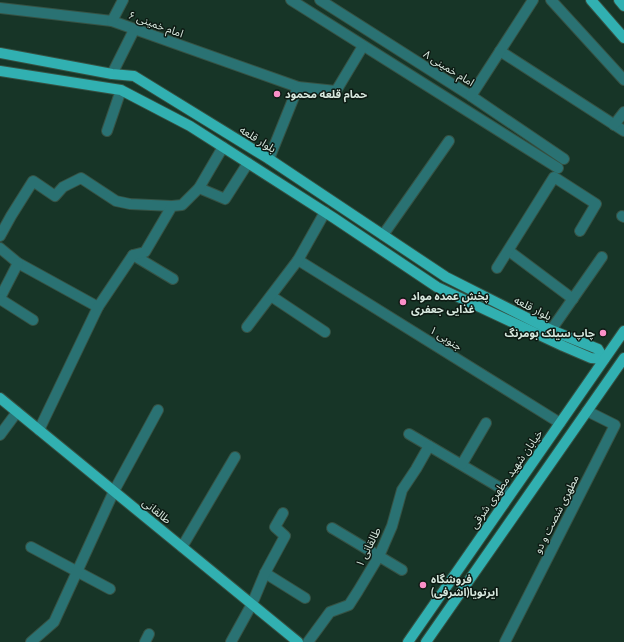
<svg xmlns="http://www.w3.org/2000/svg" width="624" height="642" viewBox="0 0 624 642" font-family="Lato,'Noto Sans Arabic',sans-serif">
  <rect width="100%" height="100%" fill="#173527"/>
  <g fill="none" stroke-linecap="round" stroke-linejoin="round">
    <defs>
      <g id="minor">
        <path d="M291,0l267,168"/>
        <path d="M320,0l151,96 93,63"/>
        <path d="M551,0l73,80"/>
        <path d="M0,8l112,13 186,66 38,4 27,-45"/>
        <path d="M112,21l11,-21"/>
        <path d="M500,51l124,80"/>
        <path d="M112,74l22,-44"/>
        <path d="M471,96l62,-96"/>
        <path d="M614,125l10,-13"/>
        <path d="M107,131l14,-41"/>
        <path d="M269,159l29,-72"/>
        <path d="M199,188l26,11 23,-36"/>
        <path d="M622,216l2,1"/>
        <path d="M383,235l66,-94"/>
        <path d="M0,236l11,-20 22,-35 22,15 8,-9 18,-9 35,23 14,3 42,2"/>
        <path d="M0,248l18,15 80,44"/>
        <path d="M509,251l64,48"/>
        <path d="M133,255l40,24"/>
        <path d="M298,260l262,163"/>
        <path d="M497,268l57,-91 42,27 -16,27"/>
        <path d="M271,296l54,36"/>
        <path d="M0,298l18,-35"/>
        <path d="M0,299l33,21"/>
        <path d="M247,327l51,-67 27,-48"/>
        <path d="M551,330l51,-73"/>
        <path d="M39,430l59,-123 35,-52 12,-3 27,-46 10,-1 17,-17 24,-41"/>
        <path d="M409,434l95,56"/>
        <path d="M0,435l17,-23"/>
        <path d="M462,464l24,-41"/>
        <path d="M332,528l70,42"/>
        <path d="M31,547l79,42"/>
        <path d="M182,547l53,-90"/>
        <path d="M265,573l40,25"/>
        <path d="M31,642l23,-20 60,-131 44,-81"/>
        <path d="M145,642l4,-8"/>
        <path d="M231,642l21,-38 13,-31 20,-37 -10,-9 8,-14"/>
        <path d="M308,642l22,-30 19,-7 9,-14 21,-35 13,-30 10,-36 14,-21 13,-23"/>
        <path d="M505,642l110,-217 -28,-14"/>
      </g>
      <g id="major">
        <path d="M591,0l33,38"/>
        <path d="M619,0l5,6"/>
        <path d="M0,53l112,21 22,2 135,83 177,118 105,53 47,19 6,10"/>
        <path d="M0,71l121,19 69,36 144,92 103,69 126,59 28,12 13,1"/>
        <path d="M0,398l298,244"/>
        <path d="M408,642l216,-311"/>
        <path d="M426,642l198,-284"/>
      </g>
    </defs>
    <use href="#minor" stroke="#365244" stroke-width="12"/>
    <use href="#major" stroke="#365244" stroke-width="12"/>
    <use href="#minor" stroke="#2a7273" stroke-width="10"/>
    <use href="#major" stroke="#31b0b1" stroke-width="10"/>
  </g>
  <g fill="#fa8fc8" stroke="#0d1a13" stroke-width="1.5">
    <circle cx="277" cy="94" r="4"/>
    <circle cx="403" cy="302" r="4"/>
    <circle cx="603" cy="333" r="4"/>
    <circle cx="423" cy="585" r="4"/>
  </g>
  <g text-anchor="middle" stroke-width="3" stroke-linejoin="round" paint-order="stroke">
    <g font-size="11" fill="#d7e8de" stroke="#0d1a13">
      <text transform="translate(156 24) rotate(20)" y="4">امام خمینی ۶</text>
      <text transform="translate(449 68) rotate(32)" y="4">امام خمینی ۸</text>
      <text transform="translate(258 139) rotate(32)" y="4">بلوار قلعه</text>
      <text transform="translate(533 308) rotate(27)" y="4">بلوار قلعه</text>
      <text transform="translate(446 338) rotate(32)" y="4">۱ جنوبی</text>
      <text transform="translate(506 479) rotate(-55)" y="4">خیابان شهید مطهری شرقی</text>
      <text transform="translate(157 511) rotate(39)" y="4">طالقانی</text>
      <text transform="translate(556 514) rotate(-63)" y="4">مطهری شصت و دو</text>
      <text transform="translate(368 547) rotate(-63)" y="4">طالقانی ۱</text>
    </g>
    <g font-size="11" font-weight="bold" fill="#d7e8de" stroke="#0d1a13" text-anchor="start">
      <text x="285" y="98">حمام قلعه محمود</text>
      <text x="411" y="300">پخش عمده مواد<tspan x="411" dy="13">غذایی جعفری</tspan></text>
      <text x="595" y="337" text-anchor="end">چاپ سیلک بومرنگ</text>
      <text x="431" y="583">فروشگاه<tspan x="431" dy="13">ایرتویا(اشرفی)</tspan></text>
    </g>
  </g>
</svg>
